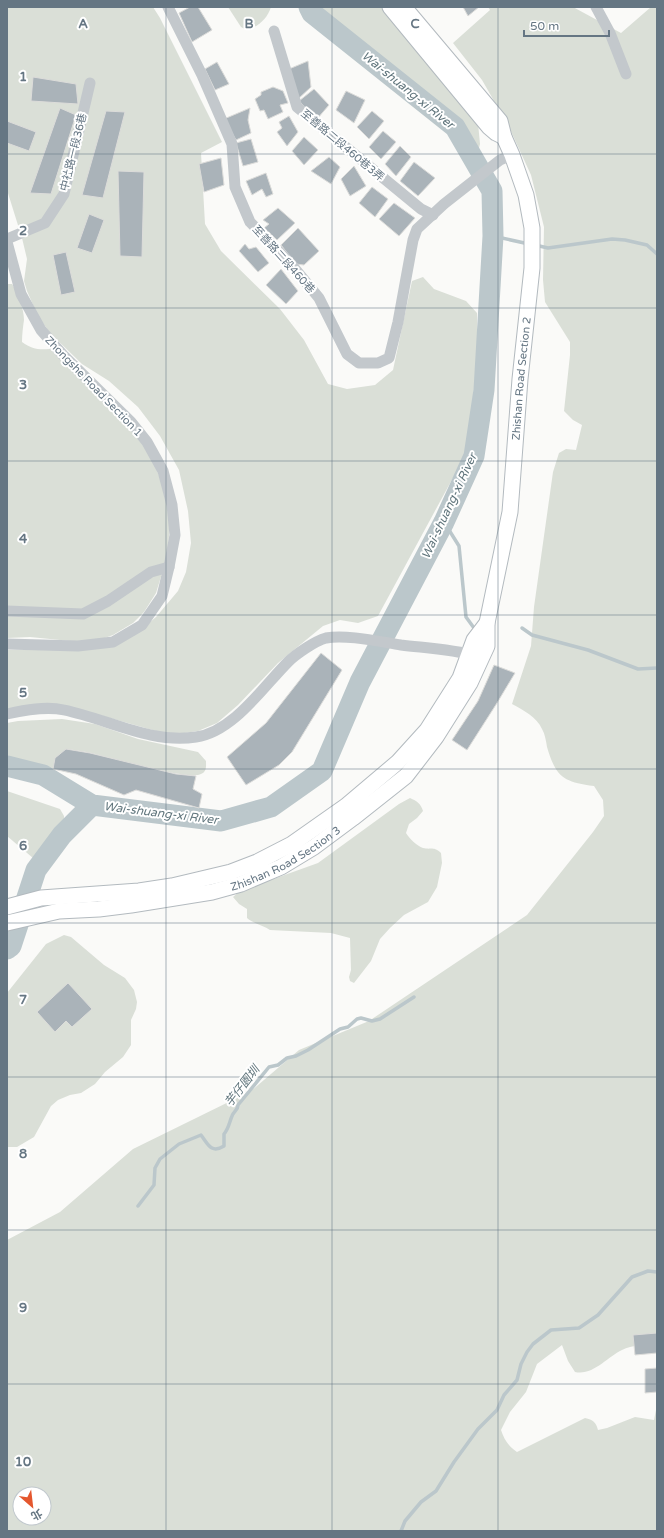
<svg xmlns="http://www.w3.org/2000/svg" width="664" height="1538" viewBox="0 0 664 1538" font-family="'Varela Round','Noto Sans TC',sans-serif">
  <rect width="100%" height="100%" fill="#fafaf8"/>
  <g fill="#dadfd7" fill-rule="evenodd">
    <path d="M7,7h146l7,11 62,124 -21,11 4,71 16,27 59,58 24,31 24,44 19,5 28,-4 18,-15 19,-89 11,-4 11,12 32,12 11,12v44l-9,93 -90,166 -20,7 -18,-3 -17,6 -45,37 -40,42 -21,18 -19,8 -28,4 -106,-30 -57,4v-59l76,-1 58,-19 15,-13 22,-26 8,-19 5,-29 -3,-32 -9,-41 -19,-34 -22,-29 -29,-26 -27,-17 -32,-31 -12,-17 -11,-25 -3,-10 3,-22 -5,-21 -15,-48z"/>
    <path d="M228,7h43c-4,12 -12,19 -24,23l-6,-3z"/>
    <path d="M319,7h62l97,116 2,21 -1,4 -4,1 -3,-3 -10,-21 -120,-98z"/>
    <path d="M488,7h85l48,26 30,-26h6v1336c-11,2 -25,2 -35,7 -15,7 -29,26 -47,22l-7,-11 -6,-16 -25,19 -11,28 -16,20 -9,18c3,9 7,16 16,22l68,-34c8,2 11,4 13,12l9,-2 28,-11 19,3 3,-15v126h-650v-291l53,-28 73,-63 118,-58 48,-41 70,-29 158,-106 66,-83 11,-16 -1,-16 -9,-14c-31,-4 -38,-9 -47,-39 -1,-6 -2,-13 -5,-18 -5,-12 -19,-19 -30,-25l19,-58 3,-39 19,-135 6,-19 7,-4 10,1 6,-25 -9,-5 -9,-9 6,-56v-13l-25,-40 -2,-22 1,-53 -13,-52 -22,-48 -27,-47 -29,-37 37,-33zM20,1494h24v24h-24z"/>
    <path d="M7,284h5c6,9 12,25 12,36 -1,7 -2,14 -2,22 10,7 16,8 28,7l93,93 12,23 11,30 4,31 -3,31 -11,36 -12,19 -11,11 -20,12 -11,4 -22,3 -50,-5 -23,1z"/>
    <path d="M62,719l33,5 43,15 60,13 8,9c0,5 1,11 -5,13 -12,7 -92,-17 -110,-21 -8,-2 -17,-3 -25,-4l-11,9 -2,11 -14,1 -18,-6h-14v-41l11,-2z"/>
    <path d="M7,791l53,18 4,7v8l-26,35 -5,-1 -26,-22z"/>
    <path d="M410,798c7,3 11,6 13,13l-6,7 -8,6 -3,9c3,5 11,13 17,15 8,2 10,-2 18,5l1,10 -5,24 -9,15 -24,13 -14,13 -10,11 -9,22 -17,22 -4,-2 -1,-4 2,-7 -1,-32 -19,-5 -61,-3c-7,-5 -16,-6 -23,-12v-9l-8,-5 -6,-7 7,-6 78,-28 81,-59z"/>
    <path d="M64,935l7,2 33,28 21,13 9,12 3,12 -1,7 -5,11v25l-8,12 -18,15 -10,12 -14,9 -11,2 -12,5 -7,6 -17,31 -17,10h-10v-154l39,-49z"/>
  </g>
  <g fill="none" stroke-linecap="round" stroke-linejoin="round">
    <g stroke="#bbc7cb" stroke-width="3.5">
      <path d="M493,236l36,8"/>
      <path d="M535,245l13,3 64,-9 13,1 22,5 10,9"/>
      <path d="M444,522l15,24 7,71 8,11"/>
      <path d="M522,628l10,7 56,15 50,19 19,-1"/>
      <path d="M138,1206l16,-21 1,-17 5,-9 19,-15 22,-9c7,9 10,19 23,11v-12c5,-6 5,-11 8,-18 2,-5 6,-6 6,-11l31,-38 9,-2 9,-7 9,-2 12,-6 32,-21 8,-2 9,-8 4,-1 11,3 8,-2 34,-22"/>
      <path d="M401,1531l4,-10 16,-19 15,-11 18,-29 24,-33 19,-19 7,-15 13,-15 4,-16 6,-12 6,-8 18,-14 28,-2 19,-13 34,-38 16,-6 9,1"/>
    </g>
    <g stroke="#bbc7cb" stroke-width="21">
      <path d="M7,766l36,9 49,30 129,16 50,-14 51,-36 38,-89 84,-160 30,-66 10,-66 9,-154 -1,-45 -37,-64 -143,-114 -3,-6"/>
      <path d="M7,949l4,-3 25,-76 26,-35 30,-30"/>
    </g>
  </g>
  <g fill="#aab3b9" stroke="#dcdcda">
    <path d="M190,7h8l14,23 -20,12 -13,-29z"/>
    <path d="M463,7h16l-11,9z"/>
    <path d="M308,61l3,26 -14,13 -8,-31z"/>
    <path d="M217,62l12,22 -14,6 -10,-21z"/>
    <path d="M33,77l43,7 2,20 -47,-3z"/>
    <path d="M273,87l10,4 5,12 -8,2 3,7 -15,7 -4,-9 -4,1 -5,-12 6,-4v-3z"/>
    <path d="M314,89l15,16 -12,14 -18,-18z"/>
    <path d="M346,91l19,9 -11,23 -18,-13z"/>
    <path d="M60,108l16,7 -25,79 -21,-1z"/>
    <path d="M250,108l-2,12 3,13 -15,7 -12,-21z"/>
    <path d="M106,111l19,1 -22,86 -21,-3z"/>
    <path d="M372,111l12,10 -15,18 -12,-12z"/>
    <path d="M289,116l9,16 -11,14 -10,-14 5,-4 -3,-6z"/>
    <path d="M7,121l29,11 -7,19 -22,-8z"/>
    <path d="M383,131l13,11 -15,17 -12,-12z"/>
    <path d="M304,137l14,13 -14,15 -12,-14z"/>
    <path d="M251,139l7,23 -15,4 -7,-23z"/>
    <path d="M400,146l11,11 -15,19 -11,-12z"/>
    <path d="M329,157l11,10 -9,17 -20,-13z"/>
    <path d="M221,158l3,27 -20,7 -5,-28z"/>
    <path d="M414,162l21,16 -17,18 -18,-15z"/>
    <path d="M354,166l12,20 -16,10 -9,-17z"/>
    <path d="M118,171l26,1 -2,85 -22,-1z"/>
    <path d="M266,173l7,21 -7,3 -4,-8 -10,6 -6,-14z"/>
    <path d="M372,187l16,12 -13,18 -16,-14z"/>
    <path d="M394,203l21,15 -16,18 -20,-17z"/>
    <path d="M278,208l17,15 -18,17 -13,-12 5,-4 -6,-4z"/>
    <path d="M89,214l15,6 -12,33 -15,-5z"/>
    <path d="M298,228l21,23 -15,14 -8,-1 -15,-19z"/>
    <path d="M245,244l4,5 7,-2 13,16 -11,9 -19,-21z"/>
    <path d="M66,252l9,40 -14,3 -8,-40z"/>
    <path d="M281,269l17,22 -12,13 -20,-19z"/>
    <path d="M321,653l21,17 -50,82 -13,13 -33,20 -19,-28 39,-34z"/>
    <path d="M494,665l21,8 -18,30 -30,47 -15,-10 26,-39z"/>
    <path d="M66,749l24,4 86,21 20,2 -3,13 9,5 -3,14 -63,-18 -12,5 -48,-21 -23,-5 2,-11z"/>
    <path d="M68,983l24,26 -20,18 -6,-6 -11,11 -18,-20z"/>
    <path d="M657,1333v20l-22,2 -2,-20z"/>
    <path d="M657,1368v24l-12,1v-24z"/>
  </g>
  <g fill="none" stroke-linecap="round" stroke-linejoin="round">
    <defs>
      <g id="secondary">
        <path d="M390,7l99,120 7,6 8,4"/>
        <path d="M7,907l34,-9 98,-7 33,-5 59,-14 26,-10 35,-18 54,-38 52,-44 29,-32 33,-52 14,-38 13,-17"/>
        <path id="s1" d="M7,923l52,-12 40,-2 32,-4 81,-13 29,-8 40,-17 33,-20 39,-29 53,-42 30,-39 34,-54 17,-37v-23l23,-111 10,-133 12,-111v-40l-6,-33 -14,-40 -8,-18 -4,-16 -96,-114"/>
      </g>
    </defs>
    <use href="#secondary" stroke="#b3babf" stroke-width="17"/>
    <g stroke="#c3c8cc" stroke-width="11">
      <path d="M168,7l34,68 30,69 3,43 15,35 41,42 28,34 28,56 12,9h19l11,-5 9,-36 15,-82 4,-11 27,-25 56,-44 12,-5"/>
      <path d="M596,7l14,26 16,41"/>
      <path d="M274,31l23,76 124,102 12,6"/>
      <path d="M7,239l38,-16 19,-29 26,-111"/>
      <path d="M7,242l14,52 20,36 22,25 68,67 16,20 16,29 9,34 3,30 -6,32 -7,29 -20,29 -29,17 -35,4 -71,-2"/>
      <path d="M7,611l76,3 25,-13 43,-29 18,-5"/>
      <path d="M7,714c18,-4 39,-8 57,-4 44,9 86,34 132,27 37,-5 67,-50 92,-75 8,-8 27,-21 38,-24 20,-4 55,4 75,7 25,3 51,4 75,11"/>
    </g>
    <use href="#secondary" stroke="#fff" stroke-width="15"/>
  </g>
  <path fill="none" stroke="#657683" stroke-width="1" stroke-opacity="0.55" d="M166,7v1524M332,7v1524M498,7v1524M7,154h650M7,308h650M7,461h650M7,615h650M7,769h650M7,923h650M7,1077h650M7,1230h650M7,1384h650"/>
  <g text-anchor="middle" stroke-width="4" stroke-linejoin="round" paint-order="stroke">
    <g font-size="11" fill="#657683" stroke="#fff">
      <text transform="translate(343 145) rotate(40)" y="4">至善路二段460巷3弄</text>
      <text transform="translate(73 152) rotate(-76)" y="4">中社路一段36巷</text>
      <text transform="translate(284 259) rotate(48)" y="4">至善路二段460巷</text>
      <text dy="4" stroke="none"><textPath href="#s1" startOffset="860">Zhishan Road Section 2</textPath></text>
      <text transform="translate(94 386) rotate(46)" y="4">Zhongshe Road Section 1</text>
      <text dy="4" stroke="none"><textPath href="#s1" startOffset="289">Zhishan Road Section 3</textPath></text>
    </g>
    <g font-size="12" font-style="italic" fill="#60757c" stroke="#fff">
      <text transform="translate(408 90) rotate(39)" y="4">Wai-shuang-xi River</text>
      <text transform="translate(449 506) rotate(-65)" y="4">Wai-shuang-xi River</text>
      <text transform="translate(161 813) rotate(7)" y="4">Wai-shuang-xi River</text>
      <text transform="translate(242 1086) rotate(-52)" y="4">芋仔園圳</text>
    </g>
  </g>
  <g font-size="13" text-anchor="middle" font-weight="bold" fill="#657683" stroke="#fff" stroke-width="4" stroke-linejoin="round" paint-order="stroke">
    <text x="83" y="28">A</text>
    <text x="249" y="28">B</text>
    <text x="415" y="28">C</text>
    <text x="23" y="81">1</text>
    <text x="23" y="235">2</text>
    <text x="23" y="389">3</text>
    <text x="23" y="543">4</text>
    <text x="23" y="697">5</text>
    <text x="23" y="850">6</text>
    <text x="23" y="1004">7</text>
    <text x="23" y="1158">8</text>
    <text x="23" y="1312">9</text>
    <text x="23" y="1466">10</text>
  </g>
  <rect width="664" height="1538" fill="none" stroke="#657683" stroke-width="16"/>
  <g transform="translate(32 1506) rotate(152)"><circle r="19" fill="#ffffff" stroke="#c1c8cd"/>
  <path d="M0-3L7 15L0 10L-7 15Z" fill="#e4572e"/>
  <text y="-6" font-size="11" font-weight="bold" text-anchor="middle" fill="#657683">北</text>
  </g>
  <path d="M524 30v6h85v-6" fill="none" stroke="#657683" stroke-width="2"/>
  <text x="530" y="30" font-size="12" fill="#657683" stroke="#ffffff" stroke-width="3" paint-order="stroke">50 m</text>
</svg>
